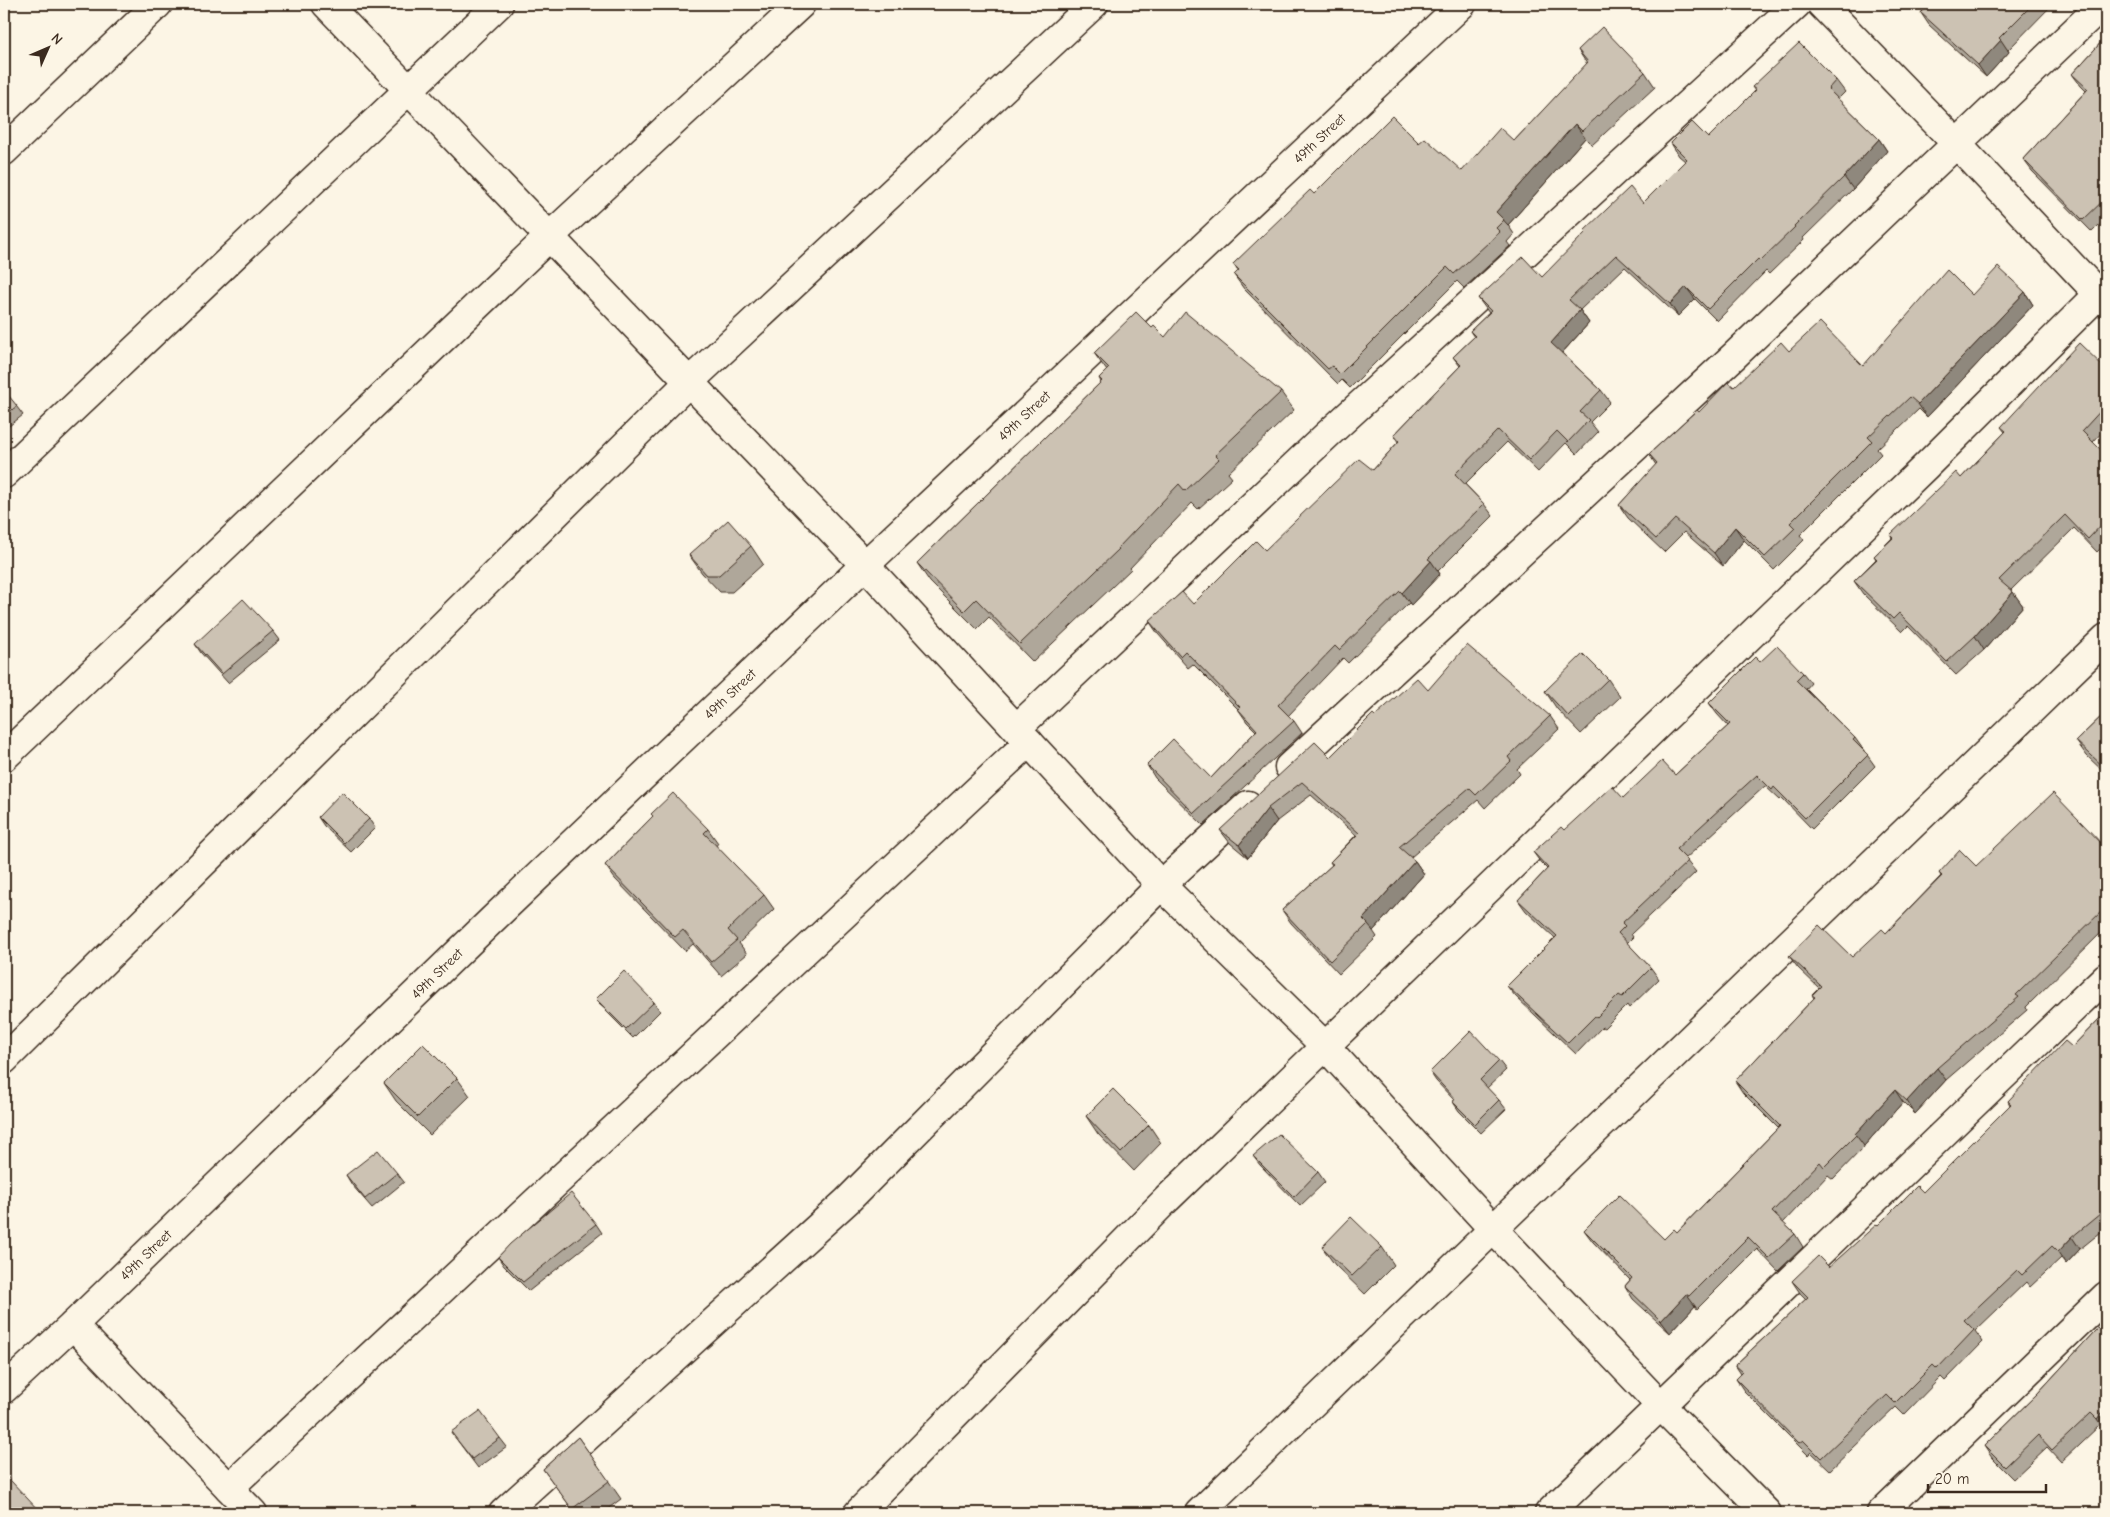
<svg xmlns="http://www.w3.org/2000/svg" width="2110" height="1517" viewBox="0 0 2110 1517" font-family="'Comic Neue',sans-serif">
  <rect width="100%" height="100%" fill="#fcf5e5"/>
  <filter id="ink" filterUnits="userSpaceOnUse"><feTurbulence type="fractalNoise" baseFrequency=".02" numOctaves="2"/><feDisplacementMap in="SourceGraphic" scale="10" xChannelSelector="R" yChannelSelector="G"/><feConvolveMatrix kernelMatrix="1 2 1 2 8 2 1 2 1" color-interpolation-filters="sRGB"/></filter>
  <g filter="url(#ink)">
    <g fill="none" stroke-linecap="round" stroke-linejoin="round">
      <defs>
        <g id="street">
          <path d="M326,4l539,561 296,320 165,162 167,182 167,176 107,108"/>
          <path d="M1821,4l135,139 150,159"/>
          <path d="M4,151l154,-147"/>
          <path d="M4,474l495,-470"/>
          <path d="M1017,728l310,-293 470,-431"/>
          <path d="M4,757l545,-520 252,-233"/>
          <path d="M1289,767l445,-411 369,-352"/>
          <path d="M4,1060l685,-678 405,-378"/>
          <path d="M73,1325l180,188"/>
          <path id="s1" d="M4,1389l69,-64 420,-406 372,-354 597,-561"/>
          <path d="M229,1488l800,-746"/>
          <path d="M503,1513l344,-312 314,-316 87,-80"/>
          <path d="M858,1513l309,-314 758,-732 181,-180"/>
          <path d="M1199,1513l907,-875"/>
          <path d="M1549,1513l557,-536"/>
          <path d="M1881,1513l225,-217"/>
        </g>
      </defs>
      <use href="#street" stroke="#3b2a1e" stroke-width="31"/>
      <use href="#street" stroke="#fcf5e5" stroke-width="28"/>
    </g>
    <g fill="#afa79a" stroke="#3b2a1e">
      <path d="M1917,4h136l-45,46 1,2 -23,25 -57,-52 -8,-12 2,-3z"/>
      <path d="M2106,37v181l-14,14 -60,-61 -9,-12 63,-68 -5,-5 -9,-12z"/>
      <path d="M1578,50l67,22 10,15 -63,58 -7,-7 -77,87 6,9 -7,8 3,4 -46,42 -7,-7 -107,107 -8,-8 -4,4 -94,-95 -10,-14 4,-4 -5,-7 81,-70 105,-51 43,28 52,-30 73,-77z"/>
      <path d="M1836,80l9,12 -7,7 41,40 8,12 -34,38 -50,49 1,2 -35,34 -3,-3 -49,50 -22,-22 -17,17 -53,-49 -45,43 9,13 -27,30 39,37 9,12 -20,20 8,10 -21,22 -11,-11 -28,29 -31,-30 -42,42 19,20 9,12 -55,55 2,3 -29,31 -2,-2 -61,60 -5,-5 -55,58 6,5 8,12 -99,92 -48,-47 -8,-13 64,13 45,-47 -9,-9 -9,-13 -45,-45 -5,4 -30,-34 -9,-13 44,-17 180,-134 25,-28 -4,-7 66,-69 -7,-9 21,-20 -4,-6 19,-18 -11,-15 64,-21 101,-74 42,-42 -6,-5 -8,-13 37,-5 47,-47 -3,-4z"/>
      <path d="M2025,292l8,13 -106,112 -8,-8 -42,40 4,5 -81,81 4,5 -30,30 -30,-30 -21,26 -39,-34 -20,20 -36,-34 -9,-13 37,-40 -7,-11 50,-42 35,-25 55,-36 74,15 109,-71z"/>
      <path d="M1152,328l13,9 116,55 13,18 -66,63 4,5 -34,31 -6,-6 -62,65 1,1 -98,93 -44,-45 -12,12 -47,-47 -13,-19 184,-181 -2,-4 8,-7 -13,-18z"/>
      <path d="M2106,369v59l-13,14 13,13v88l-9,9 -23,-24 -63,62 12,16 -39,44 -28,25 -48,-49 -6,6 -39,-38 -9,-13 22,-22 -2,-3 18,-18 -2,-3 71,-57 44,-46 -4,-5z"/>
      <path d="M4,390l19,25 -19,15z"/>
      <path d="M751,546l12,18 -31,28h-12l-18,-19 -13,-18z"/>
      <path d="M273,631l7,9 -52,43 -27,-30 -6,-9z"/>
      <path d="M1760,662l43,11 8,10 -5,6 49,49 20,28 -63,63 -30,-31 -2,2 -15,-14 -80,73 11,13 -65,62 2,3 -6,6 24,25 8,11 -30,29 -2,-3 -23,23 -2,-1 -26,27 -61,-58 -8,-10 48,-48 -29,-27 -8,-11 29,-31 -6,-6 -8,-11 31,-22 59,-32 52,-23 53,-49 -11,-12 -8,-11z"/>
      <path d="M1608,679l12,18 -39,37 -24,-25 -12,-18z"/>
      <path d="M1428,690l122,26 9,13 -42,40 3,5 -35,34 -7,-8 -67,57 4,4 9,13 -51,57 4,6 -38,37 -48,-51 -9,-13 50,-45 -2,-3 26,-27 -45,-40 -34,26 -29,37 -18,-15 -10,-13 110,-73 45,-41z"/>
      <path d="M2106,712v62l-19,-18 -11,-15z"/>
      <path d="M651,814l57,15 10,14 -2,3 48,49 10,14 -35,34 8,11 -26,22 -28,-32 -8,7 -70,-72 -10,-14 48,-49z"/>
      <path d="M318,817l51,2 6,9 -24,24 -27,-26z"/>
      <path d="M2106,848v80l-80,79 1,3 -81,70 -31,34 -12,-12 -39,44v1l-31,32 -5,-4 -45,48 12,11 8,13 -25,24 -21,-22 -60,60 -2,-3 -25,27 -37,-34 -8,-13 5,-6 -37,-38 -9,-12 80,9 13,-7 101,-104 -35,-35 -8,-12 79,-83 -2,-3 7,-7 -21,-20 -9,-12 63,1 34,-24 55,-57 -2,-3 37,-7z"/>
      <path d="M596,999l58,3 6,9 -27,27 -30,-30z"/>
      <path d="M2106,1012v216l-26,21 -14,15 -5,-6 -31,29 -4,-5 -51,49 8,11 -38,39 -4,-4 -37,38 -8,-8 -66,63 -19,-18 -3,3 -64,-64 -8,-12 5,-5 -6,-9 71,-66 -6,-6 -8,-12 37,-14 49,-42 45,-33 87,-87 -2,-4 64,-54z"/>
      <path d="M1499,1061l7,9 -19,18 12,12 7,9 -25,24 -22,-22 -6,-9 1,-2 -18,-19 -6,-9z"/>
      <path d="M457,1078l13,18 -40,39 -34,-34 -12,-18z"/>
      <path d="M1086,1116l63,9 12,18 -27,28 -36,-37z"/>
      <path d="M1253,1156l65,16 7,10 -25,24 -40,-41z"/>
      <path d="M397,1173l7,9 -32,26 -20,-23 -6,-10z"/>
      <path d="M596,1224l6,9 -73,58 -25,-25 -6,-9z"/>
      <path d="M1322,1247h60l12,18 -29,29 -30,-29z"/>
      <path d="M2106,1319v113l-7,-6 -38,36 -14,-15 -34,32 -21,-21 -8,-12 54,-53z"/>
      <path d="M451,1432l49,6 7,9 -29,21z"/>
      <path d="M578,1437l43,62 -19,14h-27l-32,-44z"/>
    </g>
    <g fill="#8f887d" stroke="#3b2a1e">
      <path d="M2001,40l8,12 -23,25 -8,-12z"/>
      <path d="M1575,124l10,14 -77,87 -12,-13z"/>
      <path d="M1879,139l8,12 -34,38 -9,-12z"/>
      <path d="M1686,287l9,12 -17,17 -8,-12z"/>
      <path d="M2025,292l8,13 -106,112 -9,-13z"/>
      <path d="M1580,310l9,13 -29,32 -9,-12z"/>
      <path d="M1735,527l9,13 -21,26 -9,-13z"/>
      <path d="M1431,561l9,13 -29,31 -9,-12z"/>
      <path d="M2013,592l10,14 -39,44 -9,-14z"/>
      <path d="M1268,808l9,13 -29,37 -9,-13z"/>
      <path d="M1415,861l9,13 -51,57 -10,-12z"/>
      <path d="M1937,1068l9,12 -31,34 -8,-13z"/>
      <path d="M1895,1090l8,12 -39,44 -9,-12z"/>
      <path d="M2072,1237l8,12 -14,15 -8,-12z"/>
      <path d="M1686,1294l9,12 -25,27 -9,-12z"/>
      <path d="M2106,1408v24l-9,-13z"/>
    </g>
    <g fill="#ccc2b3" stroke="#3b2a1e">
      <path d="M1920,4h113l-34,34 2,2 -23,25 -57,-52 4,-4z"/>
      <path d="M1602,27l43,45 -63,59 -7,-7 -79,88 8,8 -8,8 4,4 -46,42 -7,-7 -107,107 -8,-8 -4,3 -94,-94 5,-5 -6,-6 77,-74 4,4 78,-78 27,27 6,-5 37,33 38,-43 14,13 74,-79 -10,-12z"/>
      <path d="M2106,37v161l-23,22 -60,-61 65,-70 -16,-15z"/>
      <path d="M1799,43l37,37 -8,9 51,50 -35,38 -50,49 1,1 -35,34 -2,-2 -50,50 -22,-22 -16,17 -54,-49 -47,45 11,10 -29,33 50,47 -21,22 9,8 -21,22 -11,-11 -28,29 -31,-30 -43,44 29,30 -56,55 3,2 -29,32 -2,-2 -61,59 -4,-4 -57,59 16,16 -100,92 -47,-48 26,-26 38,39 46,-48 -19,-21 2,-2 -55,-56 -5,5 -31,-35 33,-29 11,12 63,-63 9,9 94,-91 14,11 26,-29 -5,-6 67,-70 -8,-8 22,-21 -5,-5 21,-20 -13,-13 45,-41 19,20 44,-45 -2,-1 46,-44 13,16 44,-44 -16,-16 21,-21 16,16 48,-48 -4,-3z"/>
      <path d="M1998,267l27,25 -107,112 -8,-7 -42,40 4,4 -82,82 5,5 -30,29 -30,-30 -21,26 -39,-34 -19,20 -37,-34 38,-42 -8,-9 48,-44 2,2 29,-30 6,5 47,-45 8,9 31,-29 43,44 84,-96 25,25z"/>
      <path d="M1136,312l16,16 2,-2 11,11 20,-25 96,80 -66,63 4,4 -34,32 -6,-7 -62,65 1,1 -98,94 -44,-45 -12,12 -47,-48 185,-182 -3,-3 10,-10 -15,-15z"/>
      <path d="M2079,343l27,26v36l-24,26 24,24v65l-18,19 -23,-24 -66,65 14,12 -38,44 -28,26 -48,-49 -6,6 -39,-38 23,-22 -3,-3 19,-18 -3,-3 66,-63 5,6 45,-47 -5,-4z"/>
      <path d="M4,390l13,16 -13,10z"/>
      <path d="M728,520l23,26 -32,29h-12l-18,-20z"/>
      <path d="M243,599l30,32 -51,43 -27,-30z"/>
      <path d="M1467,645l83,71 -42,41 3,4 -35,34 -7,-7 -70,59 16,14 -52,58 5,5 -38,37 -48,-51 51,-46 -3,-2 29,-29 -57,-51 -34,26 -29,37 -19,-15 95,-88 15,15 43,-43 2,2 42,-38 11,12z"/>
      <path d="M1777,646l26,27 -7,7 59,58 -2,2 15,15 -63,63 -31,-31 -2,3 -15,-15 -81,74 12,12 -66,62 3,3 -7,7 33,35 -29,29 -3,-2 -23,23 -1,-2 -27,27 -61,-57 50,-50 -39,-36 30,-32 -15,-16 28,-25 3,3 48,-44 11,12 39,-37 13,14 55,-51 -21,-21 46,-46 5,5z"/>
      <path d="M1583,654l25,25 -39,38 -24,-26z"/>
      <path d="M2106,712v57l-30,-28z"/>
      <path d="M342,792l27,27 -25,24 -26,-26z"/>
      <path d="M673,793l35,36 -4,4 60,62 -36,35 9,10 -26,22 -28,-32 -8,7 -70,-72 48,-49 -2,-2z"/>
      <path d="M2053,793l53,55v59l-90,88 3,2 -82,71 -30,33 -12,-11 -40,44 1,1 -32,32 -4,-5 -48,50 23,22 -26,24 -21,-21 -59,59 -3,-2 -25,27 -36,-35 7,-8 -48,-48 35,-35 45,44 10,-10 3,3 103,-106 -45,-45 80,-84 -3,-2 9,-9 -32,-30 30,-31 33,32 30,-28 4,4 56,-57 -3,-3 21,-23 16,16z"/>
      <path d="M624,971l30,31 -28,27 -30,-30z"/>
      <path d="M2106,1012v179l-2,3 2,3v12l-34,28 -14,15 -6,-6 -30,29 -5,-5 -53,50 10,10 -37,39 -4,-4 -38,38 -8,-8 -66,63 -18,-18 -4,3 -63,-64 7,-7 -8,-7 73,-68 -16,-16 26,-25 11,11 48,-43 1,1 39,-39 6,6 88,-88 -3,-3 57,-60 7,6z"/>
      <path d="M1471,1031l28,30 -19,19 19,20 -24,24 -22,-22 2,-3 -25,-27z"/>
      <path d="M423,1044l34,34 -39,39 -34,-34z"/>
      <path d="M1113,1089l36,36 -28,28 -35,-37z"/>
      <path d="M1279,1134l39,38 -24,25 -41,-41z"/>
      <path d="M378,1150l19,23 -32,26 -19,-24z"/>
      <path d="M571,1193l25,31 -73,58 -25,-25 12,-13z"/>
      <path d="M1351,1217l31,30 -30,29 -30,-29z"/>
      <path d="M2106,1319v89l-9,11 -6,-6 -39,37 -14,-15 -33,32 -21,-21 54,-53z"/>
      <path d="M480,1411l20,27 -28,21 -21,-27z"/>
      <path d="M578,1437l31,44 -37,28 -29,-40z"/>
      <path d="M4,1473l7,8 30,32h-37z"/>
    </g>
  </g>
  <g text-anchor="middle" stroke-width="5" stroke-linejoin="round" paint-order="stroke">
    <g font-size="14" fill="#3b2a1e" stroke="#fcf5e5">
      <text dy="5" stroke="none"><textPath href="#s1" startOffset="1815">49th Street</textPath></text>
      <text dy="5" stroke="none"><textPath href="#s1" startOffset="1410">49th Street</textPath></text>
      <text dy="5" stroke="none"><textPath href="#s1" startOffset="1005">49th Street</textPath></text>
      <text dy="5" stroke="none"><textPath href="#s1" startOffset="600">49th Street</textPath></text>
      <text dy="5" stroke="none"><textPath href="#s1" startOffset="195">49th Street</textPath></text>
    </g>
  </g>
  <rect width="2110" height="1517" fill="none" stroke="#fcf5e5" stroke-width="20"/>
  <rect x="10" y="10" width="2090" height="1497" fill="none" stroke="#3b2a1e" stroke-width="2" filter="url(#ink)"/>
  <g transform="translate(48 48) rotate(45)" stroke="#fcf5e5" stroke-width="4" paint-order="stroke">
  <path d="M0-4L9 19L0 12L-9 19Z" fill="#3b2a1e"/>
  <text y="-8" font-size="14" font-weight="bold" text-anchor="middle" fill="#3b2a1e">N</text>
  </g>
  <path d="M1928 1484v8h118v-8" fill="none" stroke="#3b2a1e" stroke-width="2.5"/>
  <text x="1935" y="1484" font-size="15" fill="#3b2a1e" stroke="#fcf5e5" stroke-width="4" paint-order="stroke">20 m</text>
</svg>
